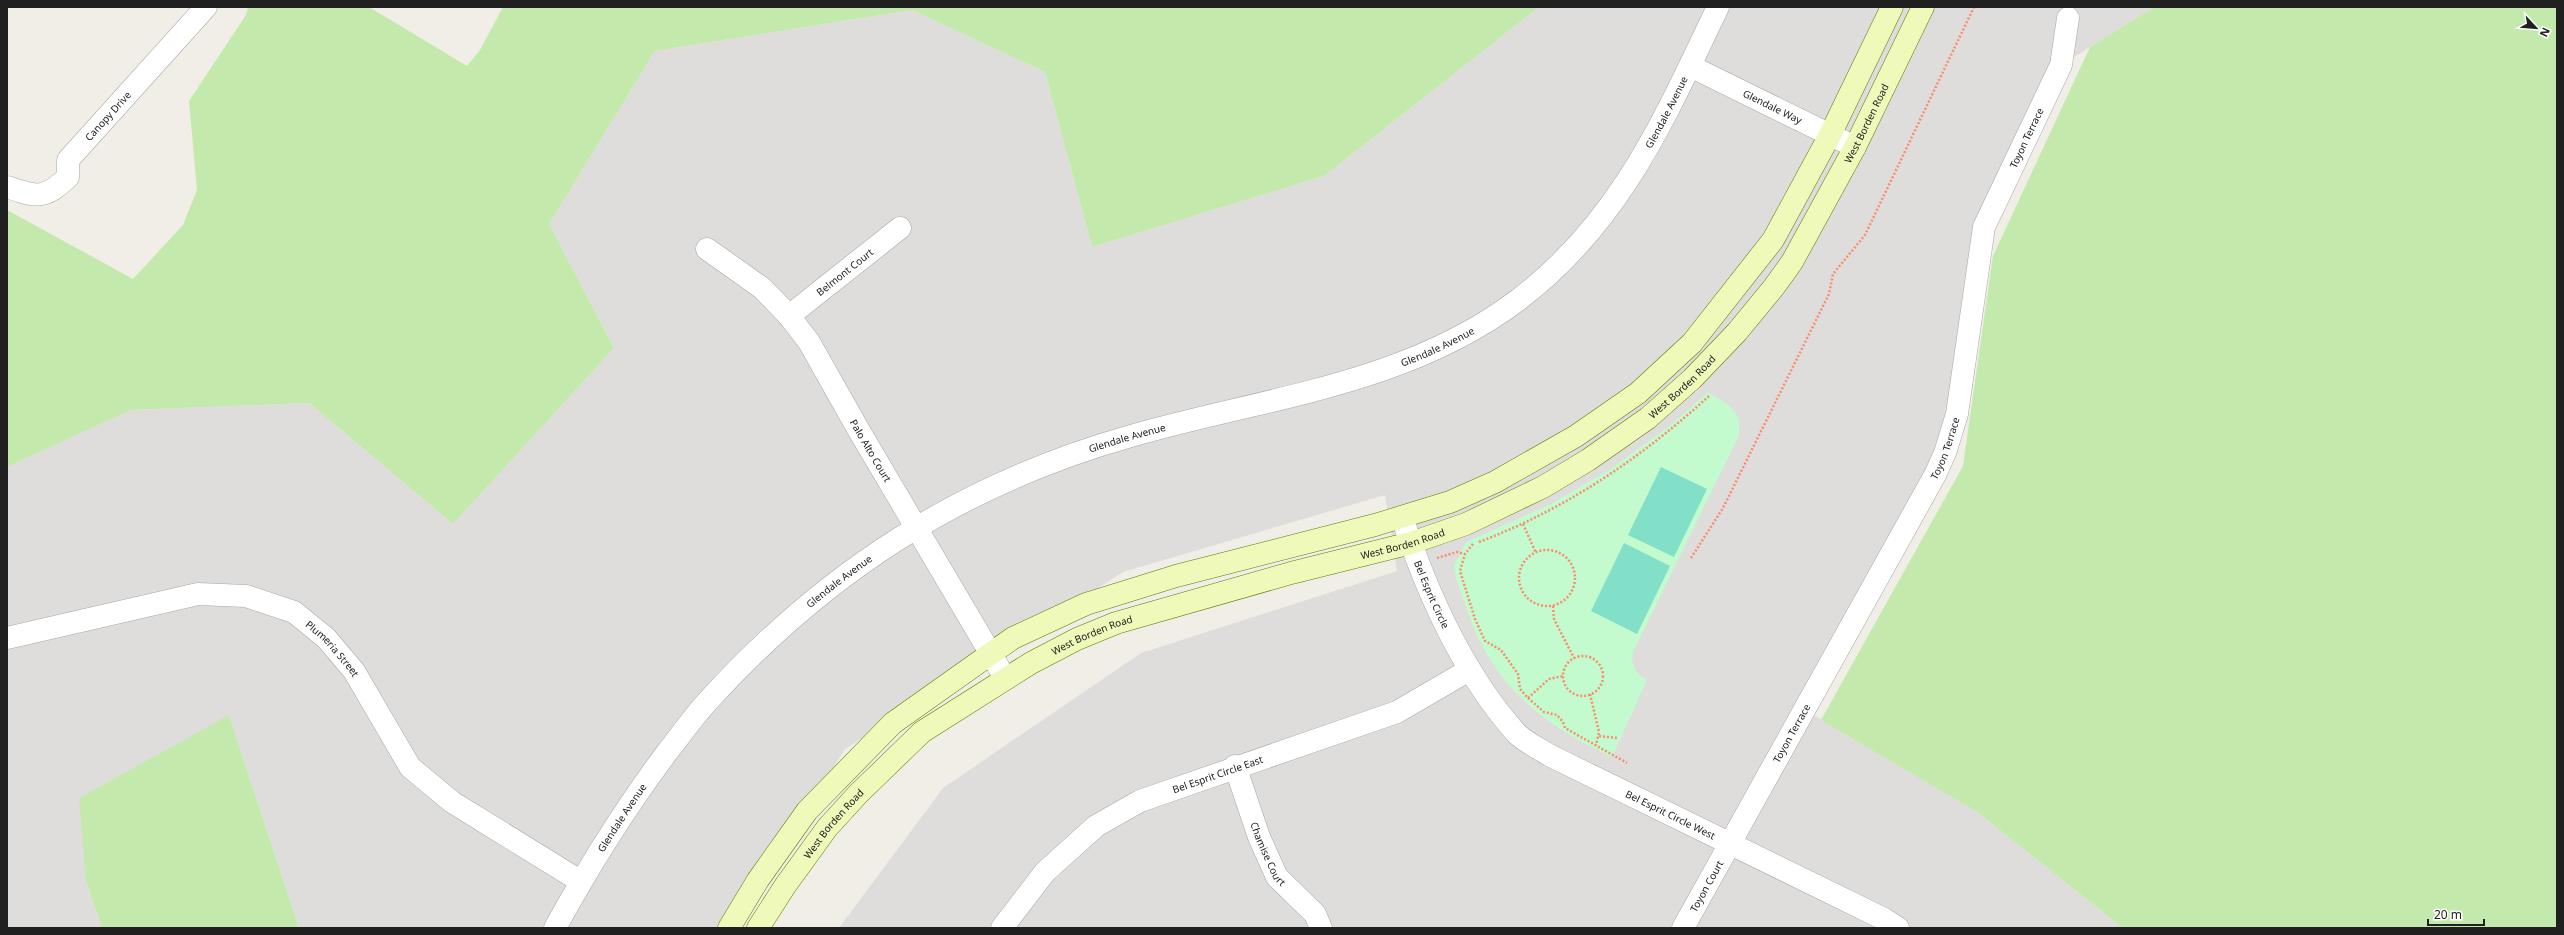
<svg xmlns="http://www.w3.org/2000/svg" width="2564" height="935" viewBox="0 0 2564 935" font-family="'Noto Sans',sans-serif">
  <rect width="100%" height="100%" fill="#f0eee6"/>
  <path fill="#dedddc" d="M1539,7h615l-93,58 -68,140 -36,209 -152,296 172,102 146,116h-1284l104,-140 198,-135 256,-82 -12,-76 -262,77 -278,177 -115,179h-431l-70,-213 -143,166 16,47h-95v-461l124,-57 178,-7 144,121 161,-176 -65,-124 106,-173 257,-41 133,62 47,175 232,-71z"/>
  <g fill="#c3eaac">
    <path d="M248,7h121l98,59 13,-16 23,-43h1036l-215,169 -232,71 -47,-175 -133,-62 -257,41 -106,173 65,124 -161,176 -144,-121 -178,7 -124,57v-257l126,69 50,-54 14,-35 -8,-89 57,-86z"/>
    <path d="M2154,7h403v921h-434l-146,-116 -156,-92 142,-254 30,-210 97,-209z"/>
    <path d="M229,715l70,213h-197l-16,-47 -7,-83z"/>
  </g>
  <path fill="#c3face" d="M1708,392c19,12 34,16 31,43l-105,215c-5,13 1,24 13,30l-35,77c-73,-34 -122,-74 -147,-153 -3,-12 -11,-26 -11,-38l12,-24 85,-38 58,-34 63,-46z"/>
  <g fill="#83e0c8">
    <path d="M1661,467l46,22 -33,68 -46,-22z"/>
    <path d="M1624,543l46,23 -33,68 -46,-23z"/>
  </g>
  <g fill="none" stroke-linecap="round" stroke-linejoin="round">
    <defs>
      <g id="minor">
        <path id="s1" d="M1690,66l165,81"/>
        <path id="s2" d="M7,187c29,10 37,13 61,-10v-17l138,-153"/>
        <path id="s3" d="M707,249l55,39 27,28 20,26 49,87 147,249"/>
        <path id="s4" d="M789,316l111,-88"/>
        <path id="s5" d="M1402,517c25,76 60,155 114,216 9,9 22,15 33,22l335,164 14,9"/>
        <path id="s6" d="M7,638l191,-44 48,2 48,16 32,26 28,33 56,96 42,35 128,79"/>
        <path id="s7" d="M1235,766l24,71 18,40 38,37 6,14"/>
        <path id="s8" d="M555,928c34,-62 71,-121 113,-177 13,-16 25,-34 39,-49 118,-130 254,-218 424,-266 131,-38 275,-51 387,-136 103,-78 146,-181 200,-293"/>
        <path id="s9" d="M1002,928l43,-56 51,-46 44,-25 257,-89 72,-42"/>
        <path id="s10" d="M1683,928l252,-453 10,-22 12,-39 27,-187 77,-162 7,-47"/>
      </g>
      <g id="secondary">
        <path d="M729,928l29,-48 49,-69 86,-88 120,-85 73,-34 90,-28 199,-51 75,-23 45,-20 81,-46 62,-43 54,-50 81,-103 57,-105 62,-128"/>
        <path id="s11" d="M758,928l27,-42 42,-58 31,-34 64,-62 109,-69 46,-24 39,-16 175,-50 120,-30 55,-19 77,-37 45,-27 60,-42 44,-39 45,-47 37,-45 18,-25 63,-115 68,-140"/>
      </g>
    </defs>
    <use href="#minor" stroke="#a7a7a7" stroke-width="23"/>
    <use href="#secondary" stroke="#5e7904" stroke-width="23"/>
    <g stroke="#fb8d6c" stroke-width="2.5" stroke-dasharray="2 2" stroke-linecap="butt">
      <path d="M1523,524l13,29"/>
      <path d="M1479,542c87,-33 162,-84 230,-146"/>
      <path d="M1473,544l-8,10 -5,17 15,48 10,22 16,9 17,24 2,15 8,9 16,14 13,3 6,7 2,6 62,35"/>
      <circle cx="1547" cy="578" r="28"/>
      <path d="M1437,558l20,-6 8,2"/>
      <path d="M1691,558l32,-50 106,-214 4,-20 32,-39 109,-228"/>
      <path d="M1553,606l1,13 20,39"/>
      <circle cx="1583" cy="676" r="20"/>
      <path d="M1590,694l9,38 -3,13"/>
      <path d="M1528,698l21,-19 14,-3"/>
      <path d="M1599,736l18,2"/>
    </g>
    <use href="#minor" stroke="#fff" stroke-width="22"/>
    <use href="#secondary" stroke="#effaba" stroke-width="22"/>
  </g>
  <g text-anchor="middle" stroke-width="3" stroke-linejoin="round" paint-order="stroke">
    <g font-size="10" fill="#202020" stroke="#fff">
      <text dy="4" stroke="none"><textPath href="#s1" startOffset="92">Glendale Way</textPath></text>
      <text dy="4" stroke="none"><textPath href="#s8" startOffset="1435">Glendale Avenue</textPath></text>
      <text dy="4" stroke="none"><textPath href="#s2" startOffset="144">Canopy Drive</textPath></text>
      <text dy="4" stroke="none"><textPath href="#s11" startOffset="1425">West Borden Road</textPath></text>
      <text dy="4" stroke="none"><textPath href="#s10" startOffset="871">Toyon Terrace</textPath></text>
      <text dy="4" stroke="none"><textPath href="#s4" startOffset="71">Belmont Court</textPath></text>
      <text dy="4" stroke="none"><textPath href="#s8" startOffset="1100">Glendale Avenue</textPath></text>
      <text dy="4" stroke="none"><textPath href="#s11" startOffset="1101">West Borden Road</textPath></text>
      <text dy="4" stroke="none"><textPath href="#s8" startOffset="776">Glendale Avenue</textPath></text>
      <text dy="4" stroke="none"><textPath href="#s10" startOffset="547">Toyon Terrace</textPath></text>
      <text dy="4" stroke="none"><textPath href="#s3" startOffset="264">Palo Alto Court</textPath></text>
      <text dy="4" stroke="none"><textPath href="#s11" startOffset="777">West Borden Road</textPath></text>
      <text dy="4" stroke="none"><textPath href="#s8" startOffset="452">Glendale Avenue</textPath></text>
      <text dy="4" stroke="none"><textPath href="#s5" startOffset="83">Bel Esprit Circle</textPath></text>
      <text dy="4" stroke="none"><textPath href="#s11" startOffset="453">West Borden Road</textPath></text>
      <text dy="4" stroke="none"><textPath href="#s6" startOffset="348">Plumeria Street</textPath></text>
      <text dy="4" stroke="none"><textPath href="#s10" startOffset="223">Toyon Terrace</textPath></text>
      <text dy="4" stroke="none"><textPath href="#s9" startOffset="272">Bel Esprit Circle East</textPath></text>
      <text dy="4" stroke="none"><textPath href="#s5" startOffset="421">Bel Esprit Circle West</textPath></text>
      <text dy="4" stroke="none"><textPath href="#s8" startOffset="129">Glendale Avenue</textPath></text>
      <text dy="4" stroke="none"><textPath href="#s11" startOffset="129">West Borden Road</textPath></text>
      <text dy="4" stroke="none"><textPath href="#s7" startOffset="94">Chamise Court</textPath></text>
      <text dy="4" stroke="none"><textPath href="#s10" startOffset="48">Toyon Court</textPath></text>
    </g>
  </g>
  <rect width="2564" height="935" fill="none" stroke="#202020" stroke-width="16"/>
  <g transform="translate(2536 28) rotate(116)" stroke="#ffffff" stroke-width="3" paint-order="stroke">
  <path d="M0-3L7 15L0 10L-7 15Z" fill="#202020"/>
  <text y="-6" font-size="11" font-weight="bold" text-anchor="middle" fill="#202020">N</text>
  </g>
  <path d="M2428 919v6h56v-6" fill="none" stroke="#202020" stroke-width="2"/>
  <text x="2434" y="919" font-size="12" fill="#202020" stroke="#ffffff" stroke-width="3" paint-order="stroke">20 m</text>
</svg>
